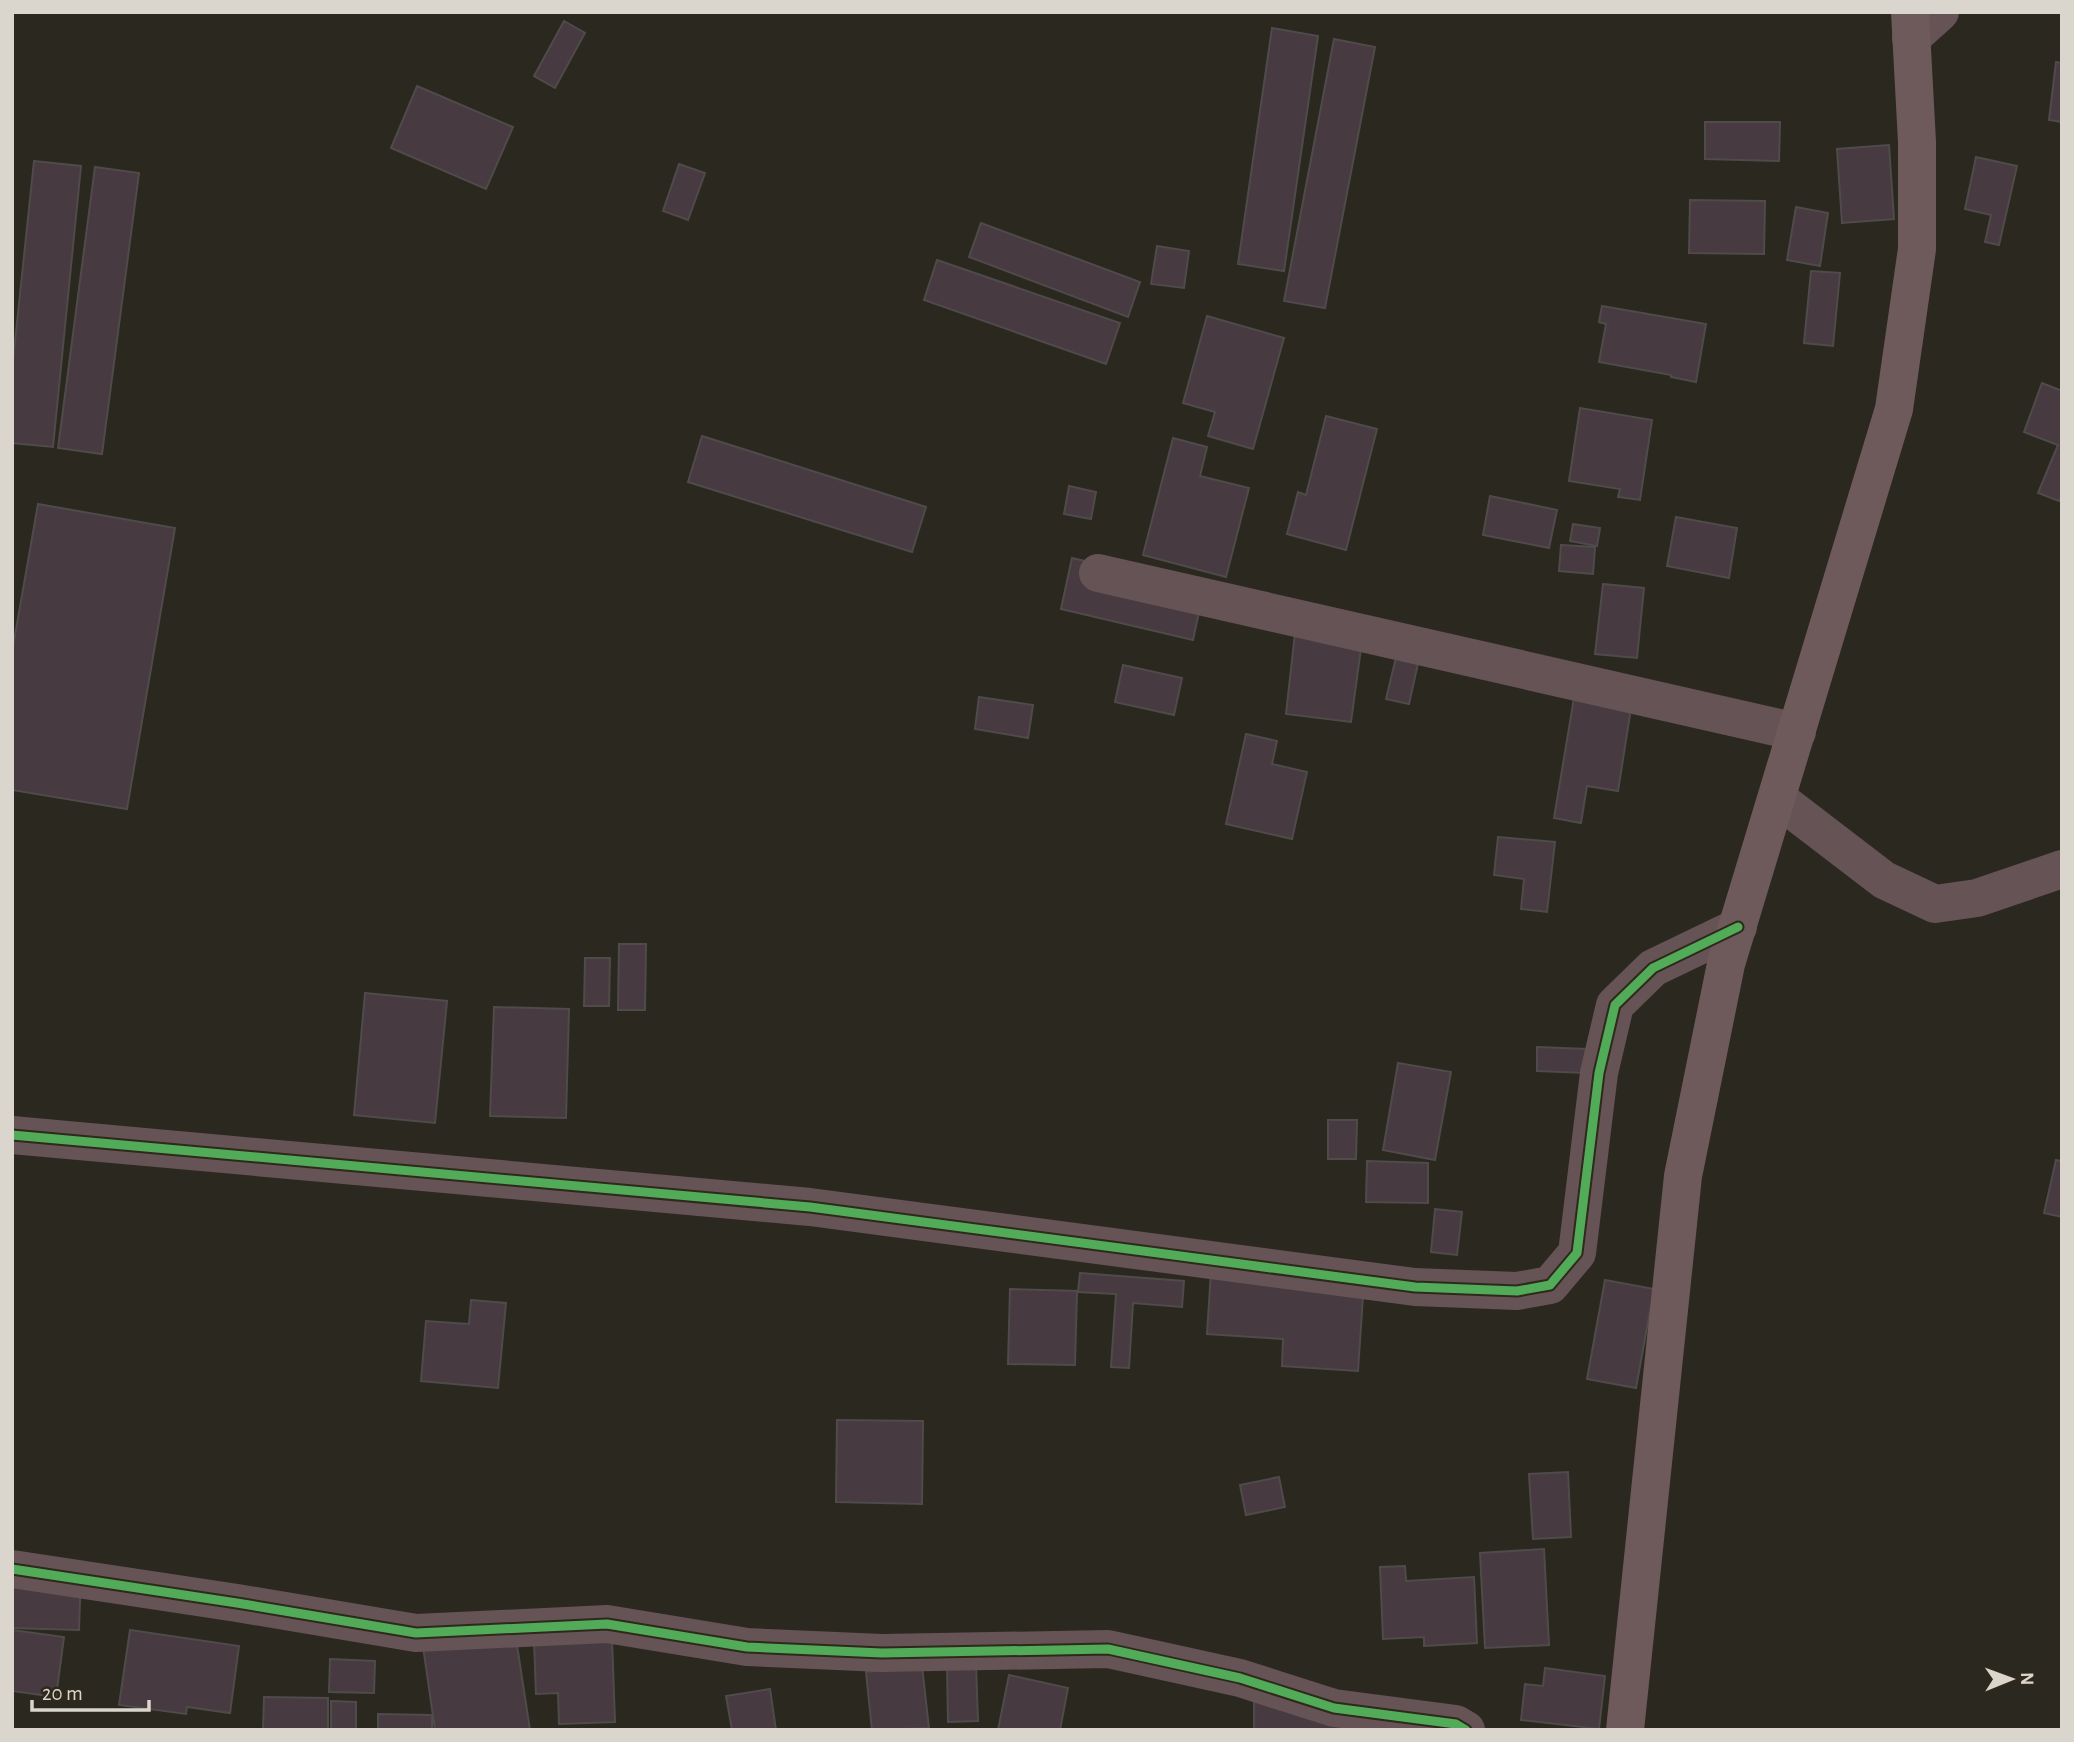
<svg xmlns="http://www.w3.org/2000/svg" width="2074" height="1742" viewBox="0 0 2074 1742" font-family="'Alegreya Sans',sans-serif">
  <rect width="100%" height="100%" fill="#2b2820"/>
  <g fill="#473a40" stroke="#4f4b4a" stroke-width="2">
    <path d="M564,21l21,12 -30,55 -21,-12z"/>
    <path d="M1272,28l46,8 -34,235 -46,-7z"/>
    <path d="M1334,39l41,8 -50,261 -41,-7z"/>
    <path d="M2056,62l6,1v59l-13,-2z"/>
    <path d="M417,86l96,41 -27,62 -95,-41z"/>
    <path d="M1705,122h75l-1,39 -74,-2z"/>
    <path d="M1889,145l5,74 -52,4 -5,-74z"/>
    <path d="M1976,157l41,9 -18,79 -14,-3 6,-27 -26,-6z"/>
    <path d="M34,161l47,5 -28,281 -41,-4v-73z"/>
    <path d="M679,164l26,9 -17,47 -25,-9z"/>
    <path d="M95,167l44,6 -37,281 -44,-6z"/>
    <path d="M1690,200l75,1 -1,53 -75,-1z"/>
    <path d="M1796,207l32,6 -8,53 -33,-6z"/>
    <path d="M981,223l159,59 -12,35 -159,-60z"/>
    <path d="M1157,246l32,5 -5,37 -33,-4z"/>
    <path d="M937,260l183,63 -14,41 -182,-64z"/>
    <path d="M1811,271l29,2 -7,73 -29,-3z"/>
    <path d="M1602,306l104,18 -10,58 -25,-5v-2l-72,-13 7,-38 -7,-2z"/>
    <path d="M1207,316l77,22 -31,111 -45,-13 7,-24 -32,-9z"/>
    <path d="M2042,383l20,8v104l-3,6 -21,-8 20,-48 -34,-13z"/>
    <path d="M1580,408l72,12 -12,80 -22,-3 2,-8 -51,-8z"/>
    <path d="M1326,416l51,13 -31,121 -59,-16 11,-42 8,3z"/>
    <path d="M702,436l224,71 -14,45 -224,-70z"/>
    <path d="M1173,438l34,9 -7,29 49,12 -23,89 -83,-22z"/>
    <path d="M1069,486l27,6 -5,27 -27,-5z"/>
    <path d="M1490,496l67,14 -8,38 -66,-13z"/>
    <path d="M38,504l137,24 -48,281 -115,-19v-138z"/>
    <path d="M1676,517l61,11 -8,50 -62,-12z"/>
    <path d="M1573,524l27,4 -3,18 -27,-5z"/>
    <path d="M1561,545l34,2 -2,27 -34,-3z"/>
    <path d="M1072,558l132,31 -11,51 -132,-31z"/>
    <path d="M1603,584l41,4 -7,70 -42,-4z"/>
    <path d="M1295,633l67,8 -11,81 -65,-8z"/>
    <path d="M1399,645l22,5 -12,54 -23,-5z"/>
    <path d="M1123,665l59,13 -8,37 -59,-13z"/>
    <path d="M1575,692l57,10 -14,89 -31,-5 -6,37 -27,-5z"/>
    <path d="M979,697l54,8 -5,33 -53,-9z"/>
    <path d="M1246,734l31,7 -5,23 35,8 -15,67 -66,-15z"/>
    <path d="M1498,837l57,5 -8,70 -26,-3 3,-30 -30,-4z"/>
    <path d="M619,944h27l-1,66h-27z"/>
    <path d="M585,958h25l-1,48h-25z"/>
    <path d="M365,993l82,8 -12,122 -81,-8z"/>
    <path d="M494,1007l75,2 -3,109 -76,-2z"/>
    <path d="M1537,1047l50,2 -1,24 -49,-2z"/>
    <path d="M1398,1063l53,9 -16,88 -52,-10z"/>
    <path d="M1328,1120h29l-1,39h-28z"/>
    <path d="M2056,1160l6,1v56l-18,-4z"/>
    <path d="M1367,1161l61,2v40l-62,-1z"/>
    <path d="M1435,1209l27,3 -5,43 -26,-3z"/>
    <path d="M1211,1271l153,10 -6,90 -76,-5 1,-27 -76,-5z"/>
    <path d="M1080,1273l104,8 -2,26 -49,-4 -4,65 -18,-1 5,-73 -38,-2z"/>
    <path d="M1605,1280l49,9 -18,99 -49,-9z"/>
    <path d="M1010,1289l67,2 -2,74 -67,-1z"/>
    <path d="M471,1300l35,3 -8,85 -77,-7 5,-60 43,3z"/>
    <path d="M837,1420l86,1 -1,83 -86,-2z"/>
    <path d="M1568,1472l3,65 -38,2 -4,-65z"/>
    <path d="M1279,1477l6,30 -39,8 -6,-30z"/>
    <path d="M1544,1549l5,96 -64,3 -5,-95z"/>
    <path d="M1405,1566l1,15 68,-4 3,66 -53,3v-9l-41,2 -3,-72z"/>
    <path d="M12,1568l69,2 -2,60 -67,-2z"/>
    <path d="M611,1611l4,111 -56,2 -1,-31 -22,1 -3,-80z"/>
    <path d="M12,1630l52,7 -8,60 -44,-6z"/>
    <path d="M130,1630l109,16 -9,67 -43,-6 -1,7 -67,-9z"/>
    <path d="M515,1632l15,98h-95l-12,-84z"/>
    <path d="M330,1659l45,2 -1,32 -45,-1z"/>
    <path d="M976,1665l2,56 -30,1 -1,-56z"/>
    <path d="M922,1666l7,62 -57,2 -6,-58z"/>
    <path d="M1545,1668l60,8 -6,53 -78,-9 4,-36 18,2z"/>
    <path d="M1009,1675l59,13 -8,42h-62z"/>
    <path d="M770,1689l6,41h-44l-6,-34z"/>
    <path d="M1254,1694l127,36h-127z"/>
    <path d="M264,1697l64,1v32h-65z"/>
    <path d="M331,1701l25,1v28h-25z"/>
    <path d="M378,1714l54,1v15h-54z"/>
  </g>
  <g fill="none" stroke-linecap="round" stroke-linejoin="round">
    <g stroke="#655355" stroke-width="38">
      <path d="M1911,38l29,-26"/>
      <path d="M1098,573l699,159"/>
      <path d="M1777,798l107,82 51,24 42,-6 85,-29"/>
      <path d="M12,1135l798,72 605,80 102,4 33,-6 27,-32 22,-180 16,-68 38,-37 85,-41"/>
      <path d="M12,1569l225,34 179,30 191,-9 140,23 135,6 226,-4 132,29 94,30 122,16 10,6"/>
    </g>
    <path stroke="#6f5a5b" stroke-width="38" d="M1625,1730l58,-554 43,-212 168,-555 23,-160v-107l-7,-130"/>
    <defs>
      <g id="cycleway">
        <path d="M12,1135l798,72 605,80 102,4 33,-6 27,-32 22,-180 16,-68 38,-37 85,-41"/>
        <path d="M12,1569l225,34 179,30 191,-9 140,23 135,6 226,-4 132,29 94,30 122,16 10,6"/>
      </g>
    </defs>
    <use href="#cycleway" stroke="#2f291c" stroke-width="13"/>
    <use href="#cycleway" stroke="#51ab58" stroke-width="9"/>
  </g>
  <rect width="2074" height="1742" fill="none" stroke="#dad6cd" stroke-width="28"/>
  <g transform="translate(2011 1679) rotate(89)" stroke="#2f291c" stroke-width="5" paint-order="stroke">
  <path d="M0-5L12 26L0 18L-12 26Z" fill="#dad6cd"/>
  <text y="-10" font-size="19" font-weight="bold" text-anchor="middle" fill="#dad6cd">N</text>
  </g>
  <path d="M32 1700v10h117v-10" fill="none" stroke="#dad6cd" stroke-width="3.5"/>
  <text x="42" y="1700" font-size="21" fill="#dad6cd" stroke="#2f291c" stroke-width="5" paint-order="stroke">20 m</text>
</svg>
